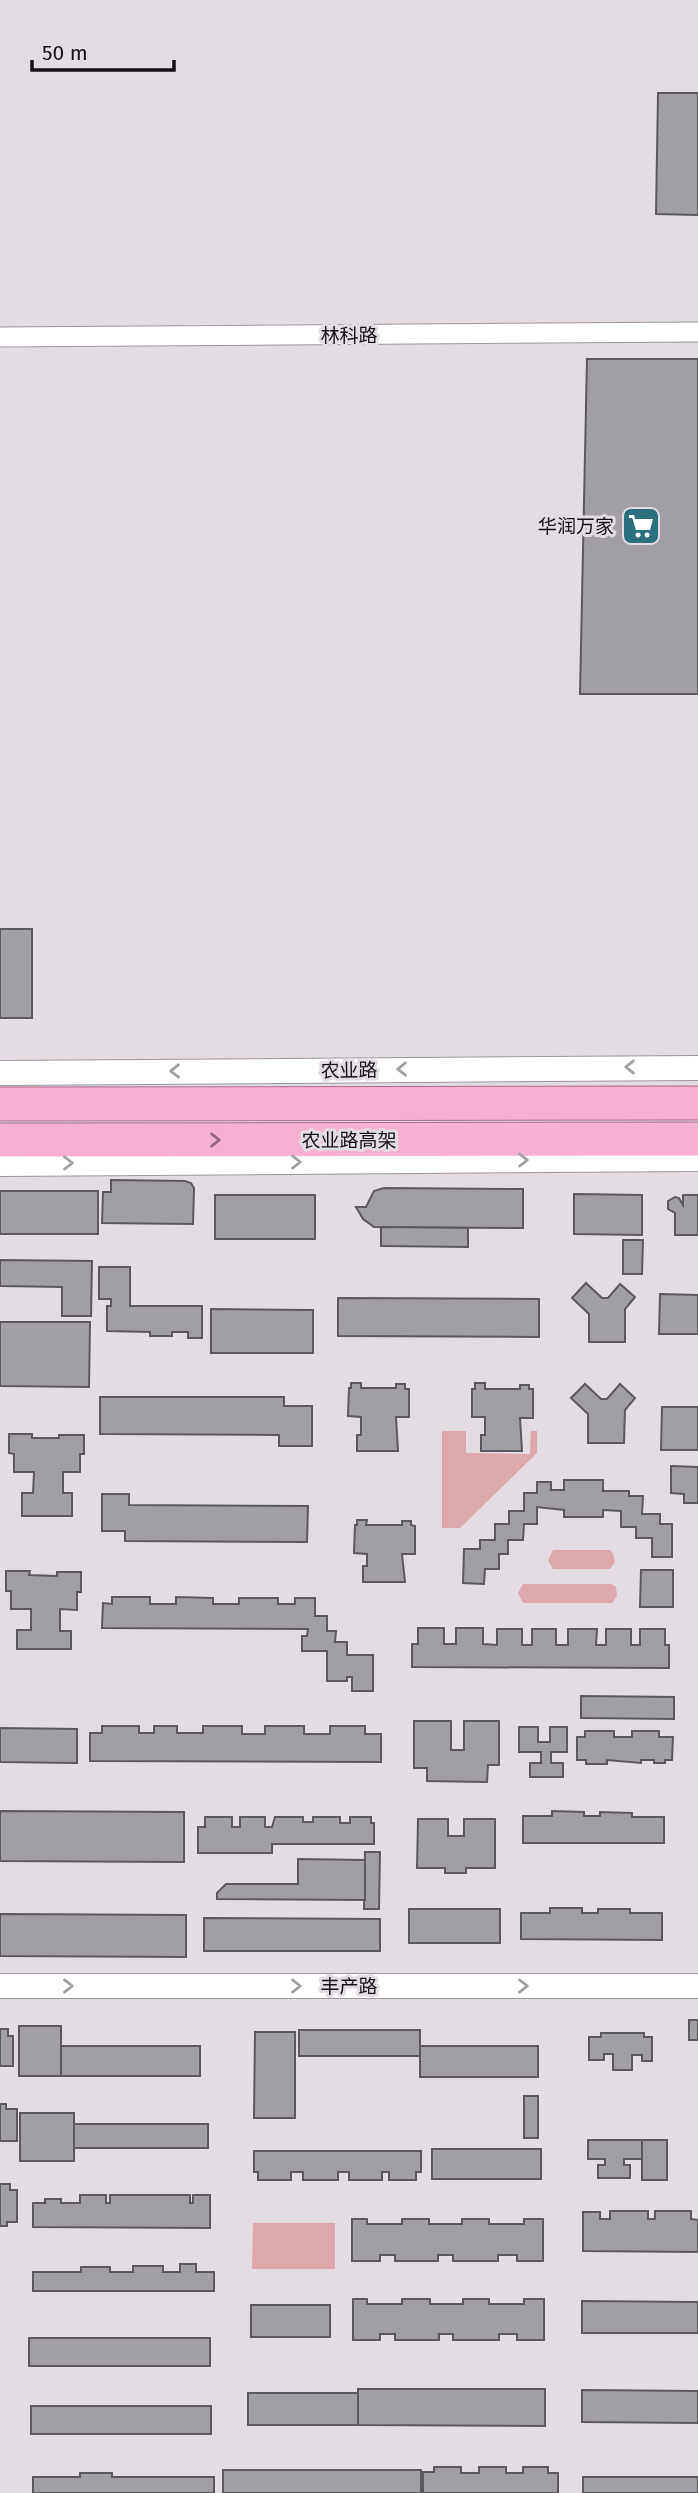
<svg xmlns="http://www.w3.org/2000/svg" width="698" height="2493" viewBox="0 0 698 2493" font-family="'Fira Sans','Noto Sans SC',sans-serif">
  <rect width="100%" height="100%" fill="#e3dce3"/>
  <g fill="#dca8ab">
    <path d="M442,1431h24v22l64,1 1,-23h6v22l-77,75h-18z"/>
    <path d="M553,1550h57l3,4 2,8 -5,7h-57l-5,-9z"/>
    <path d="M523,1584h89l4,3 1,9 -5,7h-89l-5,-10z"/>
    <path d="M253,2223h82v46h-83z"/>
  </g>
  <g fill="#a29ea6" stroke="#5b585f" stroke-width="2">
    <path d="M658,93h40v122l-42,-1z"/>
    <path d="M587,359h111v335h-118z"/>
    <rect x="0" y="929" width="32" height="89"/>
    <rect x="0" y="929" width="32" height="89"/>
    <path d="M111,1180l74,1 6,2 3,5 -1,36 -91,-1 1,-31h8z"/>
    <path d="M384,1188l139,1v39l-149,-1 -11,-8 -7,-12h10l8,-16z"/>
    <rect x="0" y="1191" width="98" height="43"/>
    <path d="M574,1194l68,1v40l-68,-1z"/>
    <rect x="215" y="1195" width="100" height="44"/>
    <path d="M683,1195h15v40h-23v-22l-7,-4v-8l7,-4 4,1 4,7z"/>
    <path d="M381,1227l87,1v19l-87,-1z"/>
    <path d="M623,1240h20l-1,34h-19z"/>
    <path d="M0,1260l92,1 -1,55h-29v-29l-62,-1z"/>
    <path d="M99,1267h31v39h72v32h-14v-6h-16v4h-22v-4l-43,-1v-25h4v-7h-12z"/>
    <path d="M586,1283l16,15h6l12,-14 15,13 -10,12v33h-36v-28l-17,-16z"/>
    <path d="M660,1294l38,1v39h-39z"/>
    <path d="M338,1298l201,1v38l-201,-1z"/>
    <path d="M211,1309l102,1v43h-102z"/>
    <path d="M0,1322h90l-1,65 -89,-1z"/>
    <path d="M351,1383h10v5h35v-4h9v5h4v28h-13l2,34h-41v-16h4v-18l-13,-1 1,-28h2z"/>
    <path d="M475,1383h10v6h35v-4h9v4h4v29h-13l2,33h-41v-16h4v-18h-13v-28h3z"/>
    <path d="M585,1384l16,15h6l13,-15 15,14 -10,12 -1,33h-36v-29l-17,-16z"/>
    <path d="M100,1397h184v9h28v40h-33v-11l-179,-1z"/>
    <path d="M662,1407h36v43h-37z"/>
    <path d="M9,1434h23v4h27v-3h25v19h-4v18h-17v21h9v23h-50v-23h11l1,-21h-20v-18l-5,-1z"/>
    <path d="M671,1466l27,1v36h-14v-9l-13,-1z"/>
    <path d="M564,1480h39v11h26v5h14l-1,18h18v10h12v33h-20v-19h-16v-11h-15v-16l-18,-1v7h-39v-7l-27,-3v17h-13l-1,16h-15v14h-9v15h-14l-1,15 -21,-1 1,-34h16v-9h15v-16h14v-13h15v-18h13v-11h14v8h13z"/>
    <path d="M102,1494h27v11l179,1 -1,36 -182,-1v-10h-23z"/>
    <path d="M357,1520h10l-1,5h36v-4h9v4l4,1v28h-13l3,28h-42v-16h4v-12l-13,-1 1,-28h2z"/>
    <path d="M641,1570h32v37h-33z"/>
    <path d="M6,1571h24l-1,4 28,1v-4h24v20h-4v18l-17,-1v22h11v18h-54v-19h14v-21h-20v-18h-5z"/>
    <path d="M112,1597h38v7h26v-7l37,1v6h26v-6h39v6h17v-6h20v18h12v15h9l-1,11h12v13h26v36h-21v-14h-5v4h-20v-30h-25v-15h5l1,-7 -206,-1 1,-25 9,1z"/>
    <path d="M418,1628h26v16h12v-16h27v16l14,1v-16h25v16h10v-16h24v16h12v-16h29l-1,16h10v-16h25v16h9v-16h25v16h4v23l-257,-1v-23h6z"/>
    <path d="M581,1696l93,1v22l-93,-1z"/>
    <path d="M414,1721h37v29h13v-29h35v44h-11l-1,17 -60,-1v-13h-13z"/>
    <path d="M102,1726h37v7h15v-7h23v7h26v-7h39v8h23v-8h39v8h26v-8h35v8h16v28l-291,-1v-28h12z"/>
    <path d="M519,1727h19v15h12v-15h17v25h-16v11h12v14h-33v-14h11v-11h-22z"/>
    <path d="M0,1728l77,1v34l-77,-1z"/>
    <path d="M585,1731h29v6h18v-6h27v6h14l-1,23h-7v3h-11v-3h-13v3l-34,-3v4h-21v-4h-9v-23h8z"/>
    <path d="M0,1811l184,1v50l-184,-1z"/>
    <path d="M552,1811l32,1v4h16v-4l32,1v4h32v26h-141v-27h29z"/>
    <path d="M205,1817h27v10h8v-10h25v10h7l3,-10h28v5h10v-5h27v6h10v-6h21v6h3v21h-102v9h-74v-26h7z"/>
    <path d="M418,1819h30v17h16v-17h31v49h-29v5h-21v-5h-28z"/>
    <path d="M365,1852h15l-1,57h-15z"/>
    <path d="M298,1859l67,1v40l-148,-1v-6l9,-9h72z"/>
    <path d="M550,1908h32v5h16v-4h32v4h32v27l-141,-1v-26h29z"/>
    <rect x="409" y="1909" width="91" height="34"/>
    <path d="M0,1914l186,1v42l-186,-1z"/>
    <path d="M204,1918l176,1v32h-176z"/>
    <rect x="689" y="2020" width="9" height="20"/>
    <rect x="19" y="2026" width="42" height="50"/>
    <path d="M0,2029h8v7h5v30h-13z"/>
    <rect x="299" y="2030" width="121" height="26"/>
    <path d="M255,2032h40v86h-41z"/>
    <path d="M601,2033h43v4h8v24h-10v-6h-10v15h-19v-16h-9v6h-15v-23h12z"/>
    <rect x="61" y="2046" width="139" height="30"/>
    <rect x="420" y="2046" width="118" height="31"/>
    <rect x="524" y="2096" width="14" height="42"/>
    <path d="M0,2104h6v5h11v32h-17z"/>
    <rect x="20" y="2113" width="54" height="48"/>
    <rect x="74" y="2124" width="134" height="24"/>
    <path d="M588,2140h54v19h-18v6h6v13h-32v-13h7v-6h-17z"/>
    <rect x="642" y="2140" width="25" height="40"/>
    <rect x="432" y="2149" width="109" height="30"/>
    <path d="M254,2151h167v21h-5v8h-27v-8h-7v8h-33v-8h-11v8h-35v-8h-12v8h-33v-8h-4z"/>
    <path d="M0,2184h10v6h7v32h-10v4h-7z"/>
    <path d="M80,2195h26v8h4v-8h80v8h3v-8h17v33l-177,-1v-24h12v-4h16v4h19z"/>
    <path d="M610,2211h38v8h7v-8h36v8l7,1v32l-115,-1v-39h17v7h10z"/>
    <path d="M352,2219h15v5h35v-5h27v5h33v-5h27v5h35v-5h19v42h-26v-6h-19v6h-45v-6h-15v6h-43v-6h-15v6h-28z"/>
    <path d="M180,2264h16v8h18v19h-181v-19h48v-5h29v5h23v-6h30v6h17z"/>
    <path d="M353,2299h14v5h35v-5h28v5h33v-5h26v5h35v-5h20v41h-27v-6h-18v6h-46v-6h-14v6h-44v-6h-15v6h-27z"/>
    <path d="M582,2301l116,1v31h-116z"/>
    <rect x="251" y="2305" width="79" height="32"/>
    <rect x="29" y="2338" width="181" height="28"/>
    <path d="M358,2389h187v37l-187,-1z"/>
    <path d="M582,2390l116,1v32l-116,-1z"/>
    <rect x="248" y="2393" width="110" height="32"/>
    <rect x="31" y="2406" width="180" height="28"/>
    <path d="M434,2467h27v6h18v-6h27v6h17v-6h25v6h10v20h-135v-21h11z"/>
    <rect x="223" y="2470" width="198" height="23"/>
    <path d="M80,2473h32v4h102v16h-181v-16h47z"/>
    <rect x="583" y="2477" width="115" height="16"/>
  </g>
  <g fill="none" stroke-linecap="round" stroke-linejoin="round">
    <defs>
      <path id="minor" d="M0,337l698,-5"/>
      <g id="tertiary">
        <path d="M0,1073l698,-5"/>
        <path d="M0,1164l698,-5"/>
        <path d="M0,1986h698"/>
      </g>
      <g id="trunk">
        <path d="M0,1104l698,-1"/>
        <path d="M0,1140l698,-1"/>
      </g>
    </defs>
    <use href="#minor" stroke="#9d969c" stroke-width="21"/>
    <use href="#tertiary" stroke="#9d969c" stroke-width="26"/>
    <use href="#trunk" stroke="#a66b86" stroke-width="35"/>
    <use href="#minor" stroke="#fff" stroke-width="19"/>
    <use href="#tertiary" stroke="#fff" stroke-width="24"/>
    <use href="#trunk" stroke="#f7b0d0" stroke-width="33"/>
  </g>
  <defs><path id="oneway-chevron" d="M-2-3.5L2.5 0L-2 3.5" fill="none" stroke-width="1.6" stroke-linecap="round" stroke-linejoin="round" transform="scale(1.75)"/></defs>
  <g stroke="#a1a0a1">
    <use href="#oneway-chevron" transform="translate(630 1067) rotate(180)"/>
    <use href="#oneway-chevron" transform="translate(402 1069) rotate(179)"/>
    <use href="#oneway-chevron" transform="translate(175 1071) rotate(179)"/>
    <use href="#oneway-chevron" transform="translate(523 1160)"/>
    <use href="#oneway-chevron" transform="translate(296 1162)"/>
    <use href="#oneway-chevron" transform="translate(68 1163)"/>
    <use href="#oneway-chevron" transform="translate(68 1986)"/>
    <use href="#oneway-chevron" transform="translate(296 1986)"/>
    <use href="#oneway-chevron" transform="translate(523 1986)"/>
  </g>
  <use stroke="#90687b" href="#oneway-chevron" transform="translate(215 1140)"/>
  <defs>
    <symbol id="supermarket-square" viewBox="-11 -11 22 22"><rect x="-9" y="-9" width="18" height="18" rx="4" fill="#2a717d" stroke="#e3dce3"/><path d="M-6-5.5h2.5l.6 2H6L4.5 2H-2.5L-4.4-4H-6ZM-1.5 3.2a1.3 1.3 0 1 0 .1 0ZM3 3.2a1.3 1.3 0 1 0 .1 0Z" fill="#fff"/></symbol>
  </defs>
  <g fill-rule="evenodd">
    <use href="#supermarket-square" x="619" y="504" width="44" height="44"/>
  </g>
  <g text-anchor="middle" stroke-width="6" stroke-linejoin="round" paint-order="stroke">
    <g font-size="19" fill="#131113" stroke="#e3dce3">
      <text x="349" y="342">林科路</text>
      <text transform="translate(349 1070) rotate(-1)" y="7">农业路</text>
      <text x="349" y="1147">农业路高架</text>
      <text x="349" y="1993">丰产路</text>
    </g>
    <g font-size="19" fill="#131113" stroke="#e3dce3" text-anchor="end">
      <text x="614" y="533">华润万家</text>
    </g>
  </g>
  <path d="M32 60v10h142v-10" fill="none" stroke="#131113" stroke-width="3.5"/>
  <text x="42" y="60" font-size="21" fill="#131113" stroke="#e3dce3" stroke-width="5" paint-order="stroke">50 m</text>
</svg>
